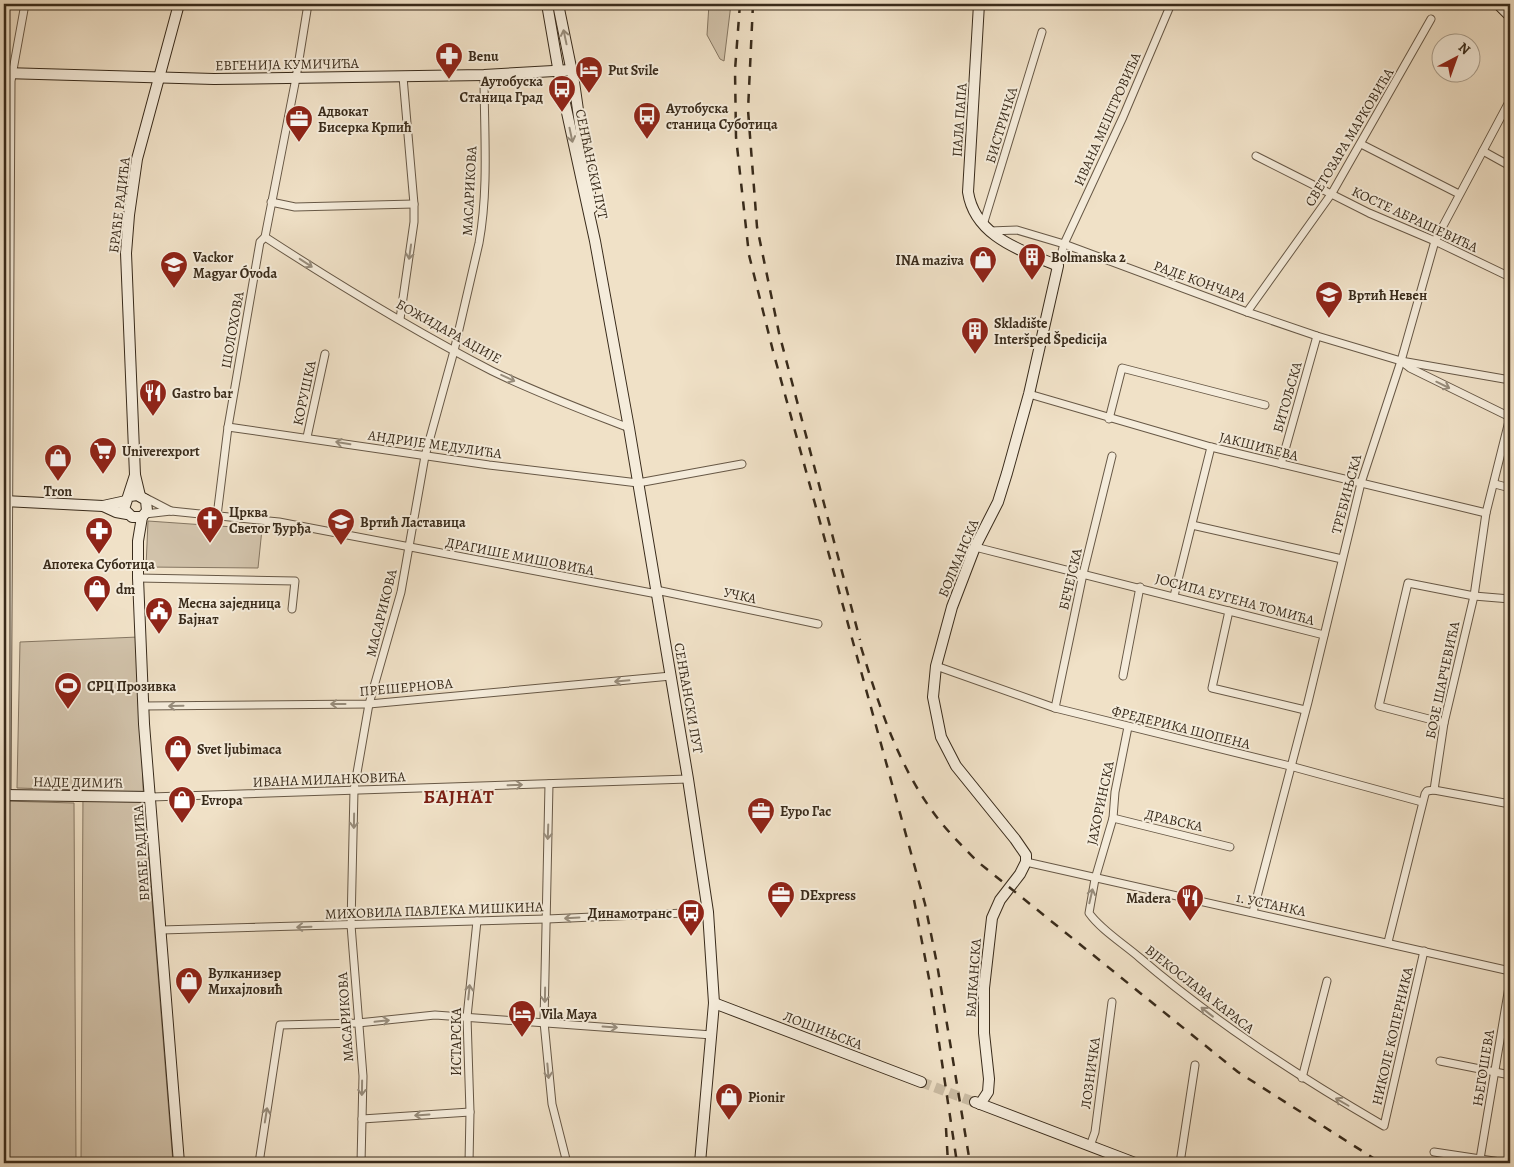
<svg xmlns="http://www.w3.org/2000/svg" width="1514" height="1167" viewBox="0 0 1514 1167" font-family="Alegreya,serif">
  <rect width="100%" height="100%" fill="#f0e1c7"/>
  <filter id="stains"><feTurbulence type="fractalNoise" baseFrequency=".004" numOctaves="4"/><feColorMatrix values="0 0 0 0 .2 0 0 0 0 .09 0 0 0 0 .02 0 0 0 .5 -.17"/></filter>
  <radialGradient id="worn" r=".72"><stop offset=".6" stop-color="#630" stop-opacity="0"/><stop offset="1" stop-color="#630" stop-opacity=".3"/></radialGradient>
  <g fill="#d1c2aa" stroke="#857662">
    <path d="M709,4h22l-7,57 -4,-2 -13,-24z"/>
    <path d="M148,521l114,8 -4,39 -112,-1z"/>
    <path d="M138,637l5,150 30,376h-92l2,-373 -66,-2 3,-146z"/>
    <path d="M4,801l70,2 2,360h-72z"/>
  </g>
  <path fill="#b2a38d" stroke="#82735f" d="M4,825l4,16 -4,20z"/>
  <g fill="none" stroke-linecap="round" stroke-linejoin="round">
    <path stroke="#cbbda5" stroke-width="10" stroke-dasharray="10 5" stroke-linecap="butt" d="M921,1082l53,20"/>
    <defs>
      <g id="street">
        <path d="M1361,144l98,50"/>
        <path d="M1483,151l27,15"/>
        <path d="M1256,156l113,57 66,28 75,36"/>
        <path d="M271,202l24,5 119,-3"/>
        <path d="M983,225l59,-193"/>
        <path d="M990,231l27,-1 47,14 183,68 70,24 84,25 109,19"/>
        <path d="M265,237c74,48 149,94 227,134 45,22 91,39 137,57"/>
        <path d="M1058,266l6,-22 59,-127 48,-113"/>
        <path d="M1247,312l85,-119 99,-174"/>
        <path d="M400,319l14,-97v-18l-11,-127"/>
        <path d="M1401,361l9,7 100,49"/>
        <path d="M1029,394l182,53 275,66"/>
        <path d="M1109,419l13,-51 143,37"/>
        <path d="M228,427l261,38 149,18 104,-19"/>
        <path d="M307,437l18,-83"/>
        <path d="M1281,464l36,-128"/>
        <path d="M1495,484l15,4"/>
        <path d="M144,497l27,14"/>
        <path d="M145,514l26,-3 108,11 378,72"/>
        <path d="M217,516l11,-89 32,-185 5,-5 31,-159 12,-74"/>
        <path d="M1192,525l150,34"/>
        <path d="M975,547l349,88"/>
        <path d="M138,578l157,3 -3,28"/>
        <path d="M656,590l162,34"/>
        <path d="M1174,596l37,-149"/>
        <path d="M1229,611l-17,77 93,22"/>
        <path d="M936,666l119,42 235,58 132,36"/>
        <path d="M1123,676l17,-89"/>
        <path d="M143,706l226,-2 302,-28"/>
        <path d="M1055,708l28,-134 29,-118"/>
        <path d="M1444,723l-65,-17 29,-123 66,13 36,3"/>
        <path d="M1128,727l-13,65 -2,26 -18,61 -6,34c12,17 35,31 51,45 76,65 158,118 244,168l40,-175"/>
        <path d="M549,784l-5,238 8,82 15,59"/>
        <path d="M1434,790l76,14"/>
        <path d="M7,795l4,-714 14,-77"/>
        <path d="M151,797l537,-18"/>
        <path d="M1113,818l117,29"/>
        <path d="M1026,862l484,109"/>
        <path d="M1253,912l55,-210 53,-219 40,-122 34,-120 75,-141"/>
        <path d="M161,930l386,-11 161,-7"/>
        <path d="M1388,942l37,-148 2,-3 7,-1 10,-67 30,-127 12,-83 24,-96"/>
        <path d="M1440,1061l70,14"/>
        <path d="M1302,1078l25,-97"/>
        <path d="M362,1119l108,-7"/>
        <path d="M1090,1146l5,-14 17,-130"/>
        <path d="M1434,1152l73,11"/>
        <path d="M1480,1159l30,-178"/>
        <path d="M259,1163l21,-138 78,-2 77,-8 277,20"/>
        <path d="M361,1163l2,-87 -12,-151 3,-135 15,-86 32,-112 24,-136 29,-105 25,-108c10,-54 5,-113 5,-168"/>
        <path d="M469,1163l1,-51 -3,-95 10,-96"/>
        <path d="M1180,1163l15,-98"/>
      </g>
      <g id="secondary">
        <path d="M547,4l14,81 34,156 34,187 59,351 20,133 6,91 -14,160"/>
        <path d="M558,4l16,78 18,126"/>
        <path d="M979,4l-11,188c7,45 53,58 90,74l-29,128 -22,79 -9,29 -23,45 -23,60 -16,59 -3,31 8,40 15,29 59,73 11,16v7l-6,12 -20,26 -8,18 -8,70v45l5,46 -1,13 -8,12"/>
        <path d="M1498,4l12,12"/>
        <path d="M4,73l210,6 270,-4 87,-5"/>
        <path d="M130,496l7,-1 9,5 1,11 -5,6h-10l-8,-8 11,-34"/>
        <path d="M140,496l-5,-21 -9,-222 3,-38 8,-56 42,-155"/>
        <path d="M4,501l99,5 23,-5"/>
        <path d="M103,506l13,6 11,2"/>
        <path d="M142,517l-4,24v37l6,146 35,439"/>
        <path d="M4,795l147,2"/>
        <path d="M714,1003l207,79"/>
        <path d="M975,1102l160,61"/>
      </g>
    </defs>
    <use href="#street" stroke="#675846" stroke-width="9"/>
    <use href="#secondary" stroke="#392b1b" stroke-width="12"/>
    <use href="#street" stroke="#f5ecdb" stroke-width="7"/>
    <use href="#secondary" stroke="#f5ecdb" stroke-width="10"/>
    <g stroke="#392b1b" stroke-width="2.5" stroke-dasharray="9 9" stroke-linecap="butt">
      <path d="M740,4l-5,66 1,67 13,118 24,96 152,553 12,60 33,199"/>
      <path d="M753,4l-5,106 9,117 22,106 81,307"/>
      <path d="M861,647c17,55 34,110 67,158 14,21 32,39 50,57l260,210 143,91"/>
      <path d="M914,900l17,89 26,174"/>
      <path d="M946,1128l2,35"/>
    </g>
  </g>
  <defs><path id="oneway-shaft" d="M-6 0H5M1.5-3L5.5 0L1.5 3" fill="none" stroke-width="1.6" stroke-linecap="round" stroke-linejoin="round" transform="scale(1.25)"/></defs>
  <g stroke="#978c7b">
    <use href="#oneway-shaft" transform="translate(565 37) rotate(-102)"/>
    <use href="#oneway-shaft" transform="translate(571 135) rotate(78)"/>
    <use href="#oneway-shaft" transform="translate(410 252) rotate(98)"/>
    <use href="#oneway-shaft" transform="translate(306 263) rotate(33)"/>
    <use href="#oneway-shaft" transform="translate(508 378) rotate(25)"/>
    <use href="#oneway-shaft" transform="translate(1443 385) rotate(26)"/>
    <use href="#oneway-shaft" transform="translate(343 443) rotate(-171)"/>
    <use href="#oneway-shaft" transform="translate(622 681) rotate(175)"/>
    <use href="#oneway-shaft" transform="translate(338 704) rotate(180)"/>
    <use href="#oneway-shaft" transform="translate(176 706) rotate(179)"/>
    <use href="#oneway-shaft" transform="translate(515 785) rotate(-2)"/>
    <use href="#oneway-shaft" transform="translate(354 821) rotate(91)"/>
    <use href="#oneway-shaft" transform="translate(548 832) rotate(92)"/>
    <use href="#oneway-shaft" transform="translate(1091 896) rotate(-77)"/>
    <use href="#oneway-shaft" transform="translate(572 918) rotate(177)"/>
    <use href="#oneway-shaft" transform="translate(304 927) rotate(178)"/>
    <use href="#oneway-shaft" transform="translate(469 992) rotate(-84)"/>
    <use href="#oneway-shaft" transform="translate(545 995) rotate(91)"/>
    <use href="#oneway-shaft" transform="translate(1207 1012) rotate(-142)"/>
    <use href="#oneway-shaft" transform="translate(382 1021) rotate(-6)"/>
    <use href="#oneway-shaft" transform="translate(610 1027) rotate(4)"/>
    <use href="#oneway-shaft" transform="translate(548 1071) rotate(85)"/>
    <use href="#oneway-shaft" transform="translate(362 1088) rotate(91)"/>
    <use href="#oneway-shaft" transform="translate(1342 1102) rotate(-150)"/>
    <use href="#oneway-shaft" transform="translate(266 1115) rotate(-81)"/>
    <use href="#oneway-shaft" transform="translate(422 1115) rotate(176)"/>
  </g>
  <defs>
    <symbol id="pharmacy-pin" viewBox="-11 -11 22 30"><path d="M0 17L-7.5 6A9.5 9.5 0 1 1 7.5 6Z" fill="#8f2418" stroke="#f5ecdb"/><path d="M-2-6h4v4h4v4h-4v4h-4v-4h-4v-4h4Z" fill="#fff"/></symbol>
    <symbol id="hotel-pin" viewBox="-11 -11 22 30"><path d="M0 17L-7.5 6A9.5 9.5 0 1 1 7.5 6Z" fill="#8f2418" stroke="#f5ecdb"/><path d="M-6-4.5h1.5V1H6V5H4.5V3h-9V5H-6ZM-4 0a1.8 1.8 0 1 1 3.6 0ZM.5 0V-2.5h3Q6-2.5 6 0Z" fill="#fff"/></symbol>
    <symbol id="bus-pin" viewBox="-11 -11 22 30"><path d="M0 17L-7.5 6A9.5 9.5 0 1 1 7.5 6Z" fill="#8f2418" stroke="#f5ecdb"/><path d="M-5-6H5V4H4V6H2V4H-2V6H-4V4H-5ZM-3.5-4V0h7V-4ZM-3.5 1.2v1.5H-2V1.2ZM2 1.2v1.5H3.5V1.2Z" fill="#fff"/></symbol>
    <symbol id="office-pin" viewBox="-11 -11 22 30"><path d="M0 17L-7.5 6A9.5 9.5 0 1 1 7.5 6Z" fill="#8f2418" stroke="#f5ecdb"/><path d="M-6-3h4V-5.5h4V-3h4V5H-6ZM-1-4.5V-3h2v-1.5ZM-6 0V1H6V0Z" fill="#fff"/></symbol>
    <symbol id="building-pin" viewBox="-11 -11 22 30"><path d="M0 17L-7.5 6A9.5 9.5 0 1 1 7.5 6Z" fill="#8f2418" stroke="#f5ecdb"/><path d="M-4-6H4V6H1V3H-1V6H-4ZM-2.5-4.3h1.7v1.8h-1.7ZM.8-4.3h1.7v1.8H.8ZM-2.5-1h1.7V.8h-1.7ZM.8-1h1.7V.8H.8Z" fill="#fff"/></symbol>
    <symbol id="shop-pin" viewBox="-11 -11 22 30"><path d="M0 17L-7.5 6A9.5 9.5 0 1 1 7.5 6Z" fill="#8f2418" stroke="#f5ecdb"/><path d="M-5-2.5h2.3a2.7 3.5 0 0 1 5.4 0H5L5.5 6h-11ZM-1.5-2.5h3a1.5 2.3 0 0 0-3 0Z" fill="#fff"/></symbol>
    <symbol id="school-pin" viewBox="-11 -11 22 30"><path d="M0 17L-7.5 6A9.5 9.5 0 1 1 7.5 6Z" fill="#8f2418" stroke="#f5ecdb"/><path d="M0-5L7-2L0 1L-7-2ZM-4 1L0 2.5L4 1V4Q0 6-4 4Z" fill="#fff"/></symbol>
    <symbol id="restaurant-pin" viewBox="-11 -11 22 30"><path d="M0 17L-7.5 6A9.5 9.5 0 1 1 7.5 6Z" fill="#8f2418" stroke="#f5ecdb"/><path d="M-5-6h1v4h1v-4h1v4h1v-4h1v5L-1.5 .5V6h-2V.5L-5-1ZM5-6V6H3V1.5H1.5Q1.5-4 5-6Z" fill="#fff"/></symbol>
    <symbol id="supermarket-pin" viewBox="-11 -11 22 30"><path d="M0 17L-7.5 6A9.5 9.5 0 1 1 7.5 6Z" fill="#8f2418" stroke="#f5ecdb"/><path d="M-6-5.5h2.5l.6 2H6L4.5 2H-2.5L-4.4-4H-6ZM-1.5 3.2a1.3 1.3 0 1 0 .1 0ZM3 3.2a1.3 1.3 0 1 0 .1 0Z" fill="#fff"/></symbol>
    <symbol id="church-pin" viewBox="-11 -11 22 30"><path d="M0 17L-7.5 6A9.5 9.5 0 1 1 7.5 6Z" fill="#8f2418" stroke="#f5ecdb"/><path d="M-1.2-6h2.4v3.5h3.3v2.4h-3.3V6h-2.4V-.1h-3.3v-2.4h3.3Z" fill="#fff"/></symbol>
    <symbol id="civic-pin" viewBox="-11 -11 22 30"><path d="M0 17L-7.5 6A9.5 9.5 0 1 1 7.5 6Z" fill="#8f2418" stroke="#f5ecdb"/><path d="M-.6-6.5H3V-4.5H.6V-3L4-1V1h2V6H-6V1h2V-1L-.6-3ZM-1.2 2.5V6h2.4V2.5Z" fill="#fff"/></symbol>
    <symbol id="stadium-pin" viewBox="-11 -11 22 30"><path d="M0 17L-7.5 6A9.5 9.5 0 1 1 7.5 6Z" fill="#8f2418" stroke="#f5ecdb"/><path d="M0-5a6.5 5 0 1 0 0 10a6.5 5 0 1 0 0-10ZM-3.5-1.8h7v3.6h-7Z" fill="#fff"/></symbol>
  </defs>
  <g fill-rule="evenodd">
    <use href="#pharmacy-pin" x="433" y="40" width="32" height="43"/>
    <use href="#hotel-pin" x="573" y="54" width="32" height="43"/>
    <use href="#bus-pin" x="546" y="73" width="32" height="43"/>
    <use href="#bus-pin" x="631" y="100" width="32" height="43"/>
    <use href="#office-pin" x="283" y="103" width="32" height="43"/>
    <use href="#building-pin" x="1016" y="241" width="32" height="43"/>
    <use href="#shop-pin" x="967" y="244" width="32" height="43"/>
    <use href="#school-pin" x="158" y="249" width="32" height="43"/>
    <use href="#school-pin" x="1313" y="279" width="32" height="43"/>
    <use href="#building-pin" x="959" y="315" width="32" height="43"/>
    <use href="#restaurant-pin" x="137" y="377" width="32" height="43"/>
    <use href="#supermarket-pin" x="87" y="435" width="32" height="43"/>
    <use href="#shop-pin" x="42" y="442" width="32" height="43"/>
    <use href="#church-pin" x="194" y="504" width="32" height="43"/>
    <use href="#school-pin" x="325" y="506" width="32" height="43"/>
    <use href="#pharmacy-pin" x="83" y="515" width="32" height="43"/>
    <use href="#shop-pin" x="81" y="573" width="32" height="43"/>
    <use href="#civic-pin" x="143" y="595" width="32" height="43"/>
    <use href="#stadium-pin" x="52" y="670" width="32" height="43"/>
    <use href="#shop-pin" x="162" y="733" width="32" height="43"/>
    <use href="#shop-pin" x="166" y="784" width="32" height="43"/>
    <use href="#office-pin" x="745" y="795" width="32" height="43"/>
    <use href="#office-pin" x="765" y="879" width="32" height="43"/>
    <use href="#restaurant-pin" x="1174" y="882" width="32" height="43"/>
    <use href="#bus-pin" x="675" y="897" width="32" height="43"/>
    <use href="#shop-pin" x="173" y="965" width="32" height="43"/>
    <use href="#hotel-pin" x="506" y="998" width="32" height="43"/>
    <use href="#shop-pin" x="713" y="1081" width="32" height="43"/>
  </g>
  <g text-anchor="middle" stroke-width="4" stroke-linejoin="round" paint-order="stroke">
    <g font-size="14" font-weight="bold" fill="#392b1b" stroke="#f5ecdb" text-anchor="start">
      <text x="468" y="61">Benu</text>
      <text x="608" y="75">Put Svile</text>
      <text x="543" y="86" text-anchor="end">Аутобуска<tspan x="543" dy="16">Станица Град</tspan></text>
      <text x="666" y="113">Аутобуска<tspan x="666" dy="16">станица Суботица</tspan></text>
      <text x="318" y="116">Адвокат<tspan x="318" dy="16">Бисерка Крпић</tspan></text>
      <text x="193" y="262">Vackor<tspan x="193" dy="16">Magyar Óvoda</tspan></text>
      <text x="1051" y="262">Bolmanska 2</text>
      <text x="964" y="265" text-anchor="end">INA maziva</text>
      <text x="1348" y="300">Вртић Невен</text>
      <text x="994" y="328">Skladište<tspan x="994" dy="16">Interšped Špedicija</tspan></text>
      <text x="172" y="398">Gastro bar</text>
      <text x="122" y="456">Univerexport</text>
      <text x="58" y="496" text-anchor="middle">Tron</text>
      <text x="229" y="517">Црква<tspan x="229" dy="16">Светог Ђурђа</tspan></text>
      <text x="360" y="527">Вртић Ластавица</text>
      <text x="99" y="569" text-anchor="middle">Апотека Суботица</text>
      <text x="116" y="594">dm</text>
      <text x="178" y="608">Месна заједница<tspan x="178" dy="16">Бајнат</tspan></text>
      <text x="87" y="691">СРЦ Прозивка</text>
      <text x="197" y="754">Svet ljubimaca</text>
      <text x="201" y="805">Evropa</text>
      <text x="780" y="816">Еуро Гас</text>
      <text x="800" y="900">DExpress</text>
      <text x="1171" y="903" text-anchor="end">Madera</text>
      <text x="672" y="918" text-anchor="end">Динамотранс</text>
      <text x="208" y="978">Вулканизер<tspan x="208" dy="16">Михајловић</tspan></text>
      <text x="541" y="1019">Vila Maya</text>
      <text x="748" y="1102">Pionir</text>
    </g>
    <g font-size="14" fill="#392b1b" stroke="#f5ecdb">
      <text transform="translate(287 64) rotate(-1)" y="5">ЕВГЕНИЈА КУМИЧИЋА</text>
      <text transform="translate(1107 119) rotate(-66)" y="5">ИВАНА МЕШТРОВИЋА</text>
      <text transform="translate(959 120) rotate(-86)" y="5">ПАЛА ПАПА</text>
      <text transform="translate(1001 125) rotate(-73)" y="5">БИСТРИЧКА</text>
      <text transform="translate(1349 137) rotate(-59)" y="5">СВЕТОЗАРА МАРКОВИЋА</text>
      <text transform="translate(592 164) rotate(78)" y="5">СЕНЋАНСКИ ПУТ</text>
      <text transform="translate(469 191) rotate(-87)" y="5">МАСАРИКОВА</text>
      <text transform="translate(119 205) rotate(-83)" y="5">БРАЋЕ РАДИЋА</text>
      <text transform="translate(1415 219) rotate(25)" y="5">КОСТЕ АБРАШЕВИЋА</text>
      <text transform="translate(1200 281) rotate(20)" y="5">РАДЕ КОНЧАРА</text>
      <text transform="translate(232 330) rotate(-80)" y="5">ШОЛОХОВА</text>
      <text transform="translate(449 331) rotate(29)" y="5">БОЖИДАРА АЏИЈЕ</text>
      <text transform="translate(304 393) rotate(-78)" y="5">КОРУШКА</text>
      <text transform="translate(1287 397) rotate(-74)" y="5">БИТОЉСКА</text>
      <text transform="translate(435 444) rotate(8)" y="5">АНДРИЈЕ МЕДУЛИЋА</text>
      <text transform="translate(1259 446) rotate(14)" y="5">ЈАКШИЋЕВА</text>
      <text transform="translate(1346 494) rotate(-75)" y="5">ТРЕБИЊСКА</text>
      <text transform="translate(520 556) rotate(11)" y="5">ДРАГИШЕ МИШОВИЋА</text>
      <text transform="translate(958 558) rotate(-67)" y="5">БОЛМАНСКА</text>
      <text transform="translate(1070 579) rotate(-77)" y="5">БЕЧЕЈСКА</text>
      <text transform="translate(740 595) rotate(12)" y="5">УЧКА</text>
      <text transform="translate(1235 599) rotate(15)" y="5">ЈОСИПА ЕУГЕНА ТОМИЋА</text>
      <text transform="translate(381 613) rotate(-76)" y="5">МАСАРИКОВА</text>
      <text transform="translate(1442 680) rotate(-78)" y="5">БОЗЕ ШАРЧЕВИЋА</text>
      <text transform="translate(406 687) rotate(-5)" y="5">ПРЕШЕРНОВА</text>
      <text transform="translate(689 698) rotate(80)" y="5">СЕНЋАНСКИ ПУТ</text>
      <text transform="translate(1181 727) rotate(14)" y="5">ФРЕДЕРИКА ШОПЕНА</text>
      <text transform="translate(329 779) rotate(-2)" y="5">ИВАНА МИЛАНКОВИЋА</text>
      <text transform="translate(78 782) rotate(1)" y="5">НАДЕ ДИМИЋ</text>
      <text transform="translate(1100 803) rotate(-78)" y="5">ЈАХОРИНСКА</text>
      <text transform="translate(1174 820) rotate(13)" y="5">ДРАВСКА</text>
      <text transform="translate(141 853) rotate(-94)" y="5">БРАЋЕ РАДИЋА</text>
      <text transform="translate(1271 904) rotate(12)" y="5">1. УСТАНКА</text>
      <text transform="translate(434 910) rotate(-2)" y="5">МИХОВИЛА ПАВЛЕКА МИШКИНА</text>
      <text transform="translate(973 978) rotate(-86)" y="5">БАЛКАНСКА</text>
      <text transform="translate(1200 989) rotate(38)" y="5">ВЈЕКОСЛАВА КАРАСА</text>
      <text transform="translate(345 1017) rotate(-94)" y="5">МАСАРИКОВА</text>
      <text transform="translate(823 1030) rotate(21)" y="5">ЛОШИЊСКА</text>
      <text transform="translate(1392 1036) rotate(-77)" y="5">НИКОЛЕ КОПЕРНИКА</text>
      <text transform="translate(456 1042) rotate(-90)" y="5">ИСТАРСКА</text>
      <text transform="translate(1483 1068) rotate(-81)" y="5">ЊЕГОШЕВА</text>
      <text transform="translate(1090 1073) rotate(-82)" y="5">ЛОЗНИЧКА</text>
    </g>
    <g font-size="19" font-weight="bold" letter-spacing="1" fill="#7a1f14" stroke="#f5ecdb">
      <text x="459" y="803">БАЈНАТ</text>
    </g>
  </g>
  <rect width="1514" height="1167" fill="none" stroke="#f0e1c7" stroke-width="20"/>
  <rect x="5" y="5" width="1504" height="1157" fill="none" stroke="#392b1b" stroke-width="2.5"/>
  <rect x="10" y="10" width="1494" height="1147" fill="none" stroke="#392b1b"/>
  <g transform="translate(1456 58) rotate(41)"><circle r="24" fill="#f5ecdb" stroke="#aa9f8e"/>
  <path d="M0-4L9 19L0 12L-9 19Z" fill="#8f2418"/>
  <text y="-8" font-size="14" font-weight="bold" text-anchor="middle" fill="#392b1b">N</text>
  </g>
  <rect width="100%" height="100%" filter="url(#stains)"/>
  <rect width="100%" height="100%" fill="url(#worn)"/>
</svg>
